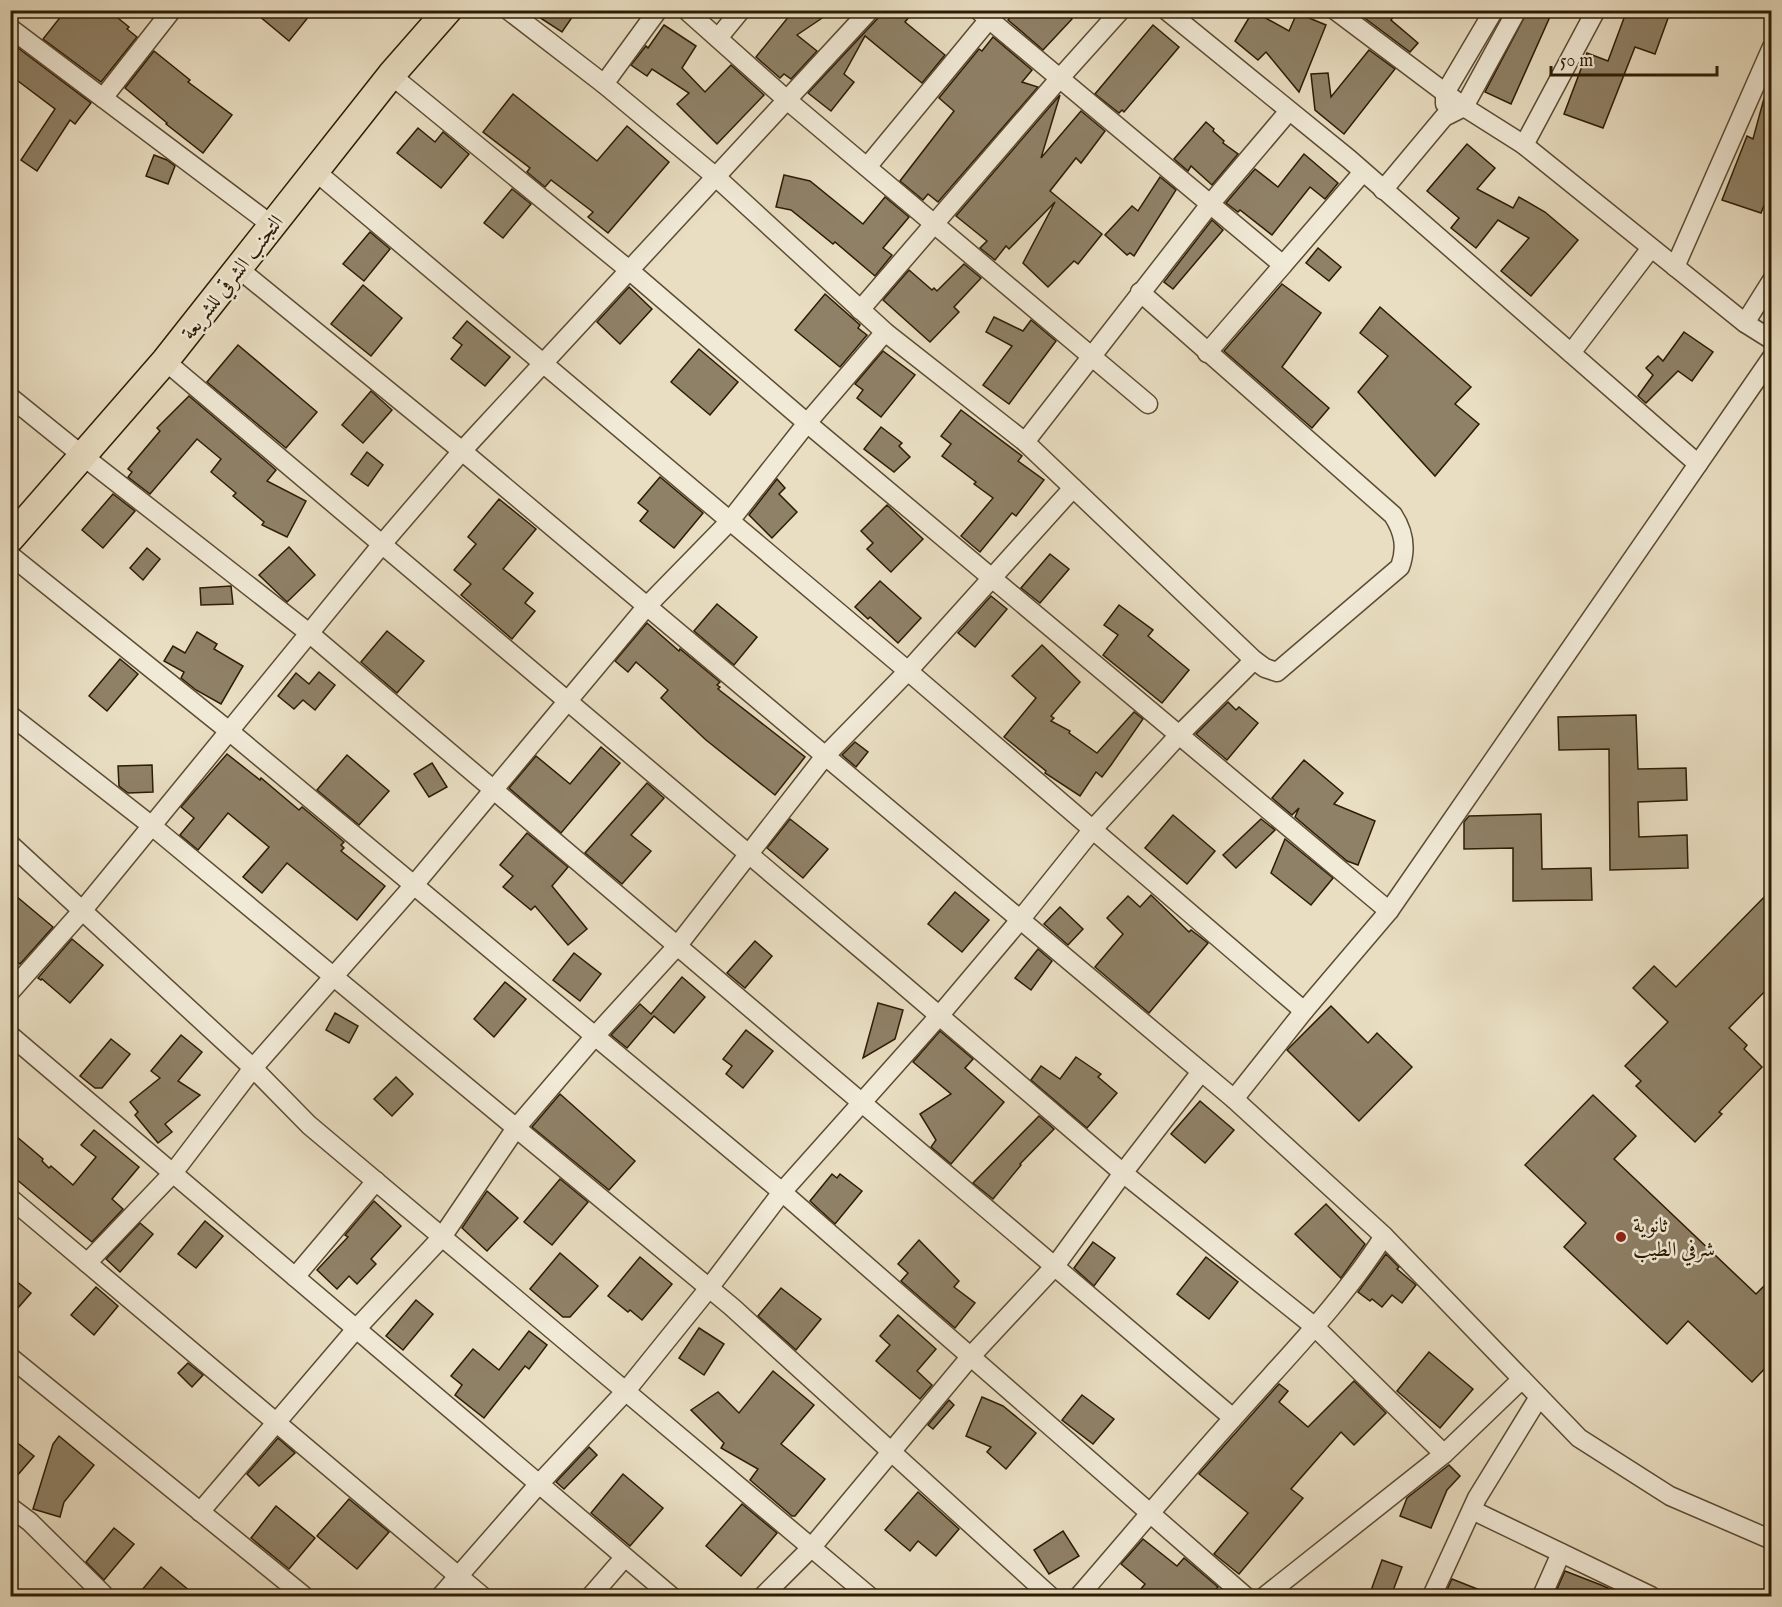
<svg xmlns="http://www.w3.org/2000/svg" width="1782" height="1607" viewBox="0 0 1782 1607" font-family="'IM FELL English',Amiri,serif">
  <rect width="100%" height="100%" fill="#e9dec2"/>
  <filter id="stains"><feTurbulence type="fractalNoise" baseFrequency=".00333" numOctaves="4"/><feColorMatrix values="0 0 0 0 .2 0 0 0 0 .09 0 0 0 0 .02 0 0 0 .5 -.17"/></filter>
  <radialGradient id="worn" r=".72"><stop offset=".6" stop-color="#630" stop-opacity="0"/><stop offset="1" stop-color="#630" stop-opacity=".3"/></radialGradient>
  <g fill="#8f8167" stroke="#2d1c04" stroke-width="1.5">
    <path d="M66,10h42l21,17 -2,2 10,8 -36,45 -58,-43z"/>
    <path d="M252,10h62l-25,31z"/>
    <path d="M528,10h49l-15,22z"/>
    <path d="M794,10h40l-37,25 20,16 -26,28 -7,-5 -4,4 -24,-21z"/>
    <path d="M881,10h34l-10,12 40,33 -23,28 -57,-47 -21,38 10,8 -23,29 -23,-18 70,-75z"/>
    <path d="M1016,10h48l8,9 -29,31 -35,-30z"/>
    <path d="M1354,10h44l-7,10 27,23 -8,9z"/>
    <path d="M1528,10h25l-42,94 -26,-12z"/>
    <path d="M1627,10h44l-16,44 -20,-7 -32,81 -39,-14 23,-61 21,8z"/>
    <path d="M1253,11l36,20 8,-18 29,12 -27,67 -33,-40 -8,8 -23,-19z"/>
    <path d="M664,25l32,21 -14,22 23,24 26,-27 33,30 -47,49 -40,-40 12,-11 -37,-24 -5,7 -16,-11 15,-19 2,2z"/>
    <path d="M1153,25l26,22 -55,65 -2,-2 -3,3 -24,-19z"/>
    <path d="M993,37l39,33 -10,12 16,5 -100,115 -10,-8 -5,6 -23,-19 54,-70 -15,-13 40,-49 3,2z"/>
    <path d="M10,42l81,61 -16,21 -5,-4 -33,51 -16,-11 34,-51 -45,-34z"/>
    <path d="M1369,50l26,19 -51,65 -29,-24 -4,-36 17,-1 3,24z"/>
    <path d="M154,51l36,29 -2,2 44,33 -29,38 -37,-29 1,-1 -42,-35z"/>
    <path d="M1766,91l6,1v93l-11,28 -39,-13 25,-64 6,3z"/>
    <path d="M513,94l84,67 30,-35 42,36 -61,71 -20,-16 5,-5 -42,-32 -6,7 -18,-15 3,-4 -47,-36z"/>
    <path d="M1060,95l-19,63 40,-47 24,20 -24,32 -5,-5 -26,33 52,43 -24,30 -4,-3 -26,26 -25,-24 32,-61 -46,47 -3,-3 -11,14 -15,-12 7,-7 -31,-25z"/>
    <path d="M1206,122l8,7 -1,2 11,10 -1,2 15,11 -26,31 -21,-19 -3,5 -14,-12z"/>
    <path d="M418,128l17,14 8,-10 26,22 -28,34 -44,-35z"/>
    <path d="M1467,144l28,24 -18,21 36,19 6,-11 26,15 33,28 -47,56 -30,-25 28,-33 -31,-18 -22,28 -25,-20 8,-10 -32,-27z"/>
    <path d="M1304,154l34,29 -13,16 -15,-12 -38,48 -32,-25 -2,2 -12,-9 29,-34 23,18z"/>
    <path d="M154,155l13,5 8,6 -7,18 -22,-8z"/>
    <path d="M784,175l26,6 53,43 22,-27 24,20 -26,31 9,7 -17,21 -40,-34 -2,2 -42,-34 -15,-3z"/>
    <path d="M1160,177l16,13 -42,66 -4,-3 -3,2 -22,-20 27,-29 6,5z"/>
    <path d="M512,189l19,15 -28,34 -19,-15z"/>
    <path d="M1212,220l11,10 -50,59 -9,-7z"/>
    <path d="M370,232l20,17 -26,32 -21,-17z"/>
    <path d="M1318,248l23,19 -12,14 -23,-18z"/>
    <path d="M964,264l17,14 -27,29 5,5 -29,30 -47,-42 26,-30 23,20 2,-2 3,3z"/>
    <path d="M1282,284l39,29 -39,54 47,41 -17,20 -88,-77z"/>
    <path d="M363,285l39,33 -31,38 -40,-32z"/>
    <path d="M629,287l23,22 -32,35 -23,-22z"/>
    <path d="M825,294l35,31 -2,3 9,7 -27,32 -45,-37z"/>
    <path d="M1380,307l91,80 -16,17 24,20 -44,52 -77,-84 30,-36 -28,-23z"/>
    <path d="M994,317l29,14 8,-11 25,21 -47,63 -26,-19 29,-39 -26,-14z"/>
    <path d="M467,321l43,36 -25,29 -34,-27 11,-14 -9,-7z"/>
    <path d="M1684,332l29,20 -21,29 -14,-10 -32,32 -8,-7 15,-21 -7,-7 12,-12 5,5z"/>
    <path d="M238,345l79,67 -31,36 -79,-66z"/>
    <path d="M699,349l39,33 -28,33 -39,-33z"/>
    <path d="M883,351l32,24 -34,42 -24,-19 6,-8 -8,-6z"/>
    <path d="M371,391l21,19 -29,33 -21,-18z"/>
    <path d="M189,396l87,74 -9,11 39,20 -19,36 -25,-12 2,-3 -31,-26 3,-3 -25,-21 10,-13 -24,-20 -47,55 -22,-17 4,-5 -4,-3 32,-38 -3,-3z"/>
    <path d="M961,410l61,46 -4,5 26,19 -28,36 -4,-3 -32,39 -19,-16 32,-38 -19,-14 2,-2 -34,-26 9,-12 -10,-8z"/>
    <path d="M881,427l21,16 -3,3 11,11 -16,15 -30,-23z"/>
    <path d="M367,452l16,13 -15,21 -17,-12z"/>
    <path d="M660,477l43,36 -29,35 -34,-27 8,-10 -10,-8z"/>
    <path d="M777,479l8,9 -6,6 18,18 -25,26 -23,-23z"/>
    <path d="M113,494l22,17 -32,37 -21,-18z"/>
    <path d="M499,499l37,30 -33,40 30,24 -8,10 10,8 -23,28 -51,-44 10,-11 -17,-14 22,-26 -8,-7z"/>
    <path d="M887,505l36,34 -32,33 -24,-23 6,-6 -12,-12z"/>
    <path d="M289,547l26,28 -28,27 -28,-27z"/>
    <path d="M147,548l13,11 -17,21 -13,-12z"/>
    <path d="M1050,554l19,15 -29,34 -19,-15z"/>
    <path d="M880,581l41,37 -23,25 -28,-26 -2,2 -13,-12z"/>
    <path d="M231,586l2,18 -32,1 -1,-17z"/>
    <path d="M991,596l16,13 -32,38 -17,-14z"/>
    <path d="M717,604l40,33 -23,28 -40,-34z"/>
    <path d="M1119,605l34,25 -5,6 41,34 -27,33 -59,-48 15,-20 -14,-10z"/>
    <path d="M647,623l32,28 1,-2 40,33 -3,3 3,2 -2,2 87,68 -30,38 -69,-55 -45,-42 7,-8 -32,-28 -8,10 -13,-11z"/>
    <path d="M387,631l37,30 -27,32 -36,-31z"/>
    <path d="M197,632l20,12 -3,5 29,17 -22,38 -25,-14 -15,-12 3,-6 -20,-11 9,-15 12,7z"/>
    <path d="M1042,645l38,37 -29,34 3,2 -3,3 19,10 -1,2 28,20 37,-41 9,7 -32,46 -9,12 -6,-5 -16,24 -35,-23 1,-2 -42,-34 32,-39 -24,-22z"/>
    <path d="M120,659l18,15 -31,37 -18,-15z"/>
    <path d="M319,672l16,13 -20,25 -12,-10 -9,9 -16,-13 18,-23 13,11z"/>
    <path d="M1228,702l8,8 3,-3 19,16 -31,37 -31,-26z"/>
    <path d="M1636,715l2,54 48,-1 1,32 -49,2 1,35 48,-2 1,33 -78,2 -1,-121 -50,1 -1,-33z"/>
    <path d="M855,742l13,10 -12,15 -14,-12z"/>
    <path d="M601,747l19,16 -59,70 -52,-45 27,-32 34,28z"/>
    <path d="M227,754l33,26 1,-2 38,32 3,-3 42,35 -3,3 3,3 -3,3 44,35 -28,34 -70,-57 -25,30 -19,-16 26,-30 -41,-34 -30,37 -18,-15 14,-17 -13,-11z"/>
    <path d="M347,755l42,36 -30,34 -42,-35z"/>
    <path d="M1304,760l39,33 -9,11 41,17 -17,44 -11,-4 -52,-44 4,-9 -7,7 -20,-17z"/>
    <path d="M432,763l15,24 -18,10 -15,-23z"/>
    <path d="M152,765l1,27 -25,1 -9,-7 -1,-20z"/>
    <path d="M647,783l17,15 -33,37 20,16 -29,33 -37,-31z"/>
    <path d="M1541,814l1,55 49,-1 1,32 -79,1v-53l-49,1v-27l5,-6z"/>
    <path d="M1173,815l42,36 -28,33 -42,-36z"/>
    <path d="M790,819l38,30 -25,29 -36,-30z"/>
    <path d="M1261,819l14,11 -39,38 -13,-13z"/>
    <path d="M527,833l41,34 -16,19 35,43 -19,16 -33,-39 -4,4 -28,-23 10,-11 -13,-11z"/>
    <path d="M1285,839l48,39 -22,27 -40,-32z"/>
    <path d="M1772,889v95l-43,44 18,17 -3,4 18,18 -43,45 3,2 -27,28 -59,-56 5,-5 -16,-15 43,-44 -35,-34 21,-22 22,21z"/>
    <path d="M10,891l43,36 -33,37 -10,-8z"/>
    <path d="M955,892l34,28 -27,32 -34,-28z"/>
    <path d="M1151,895l38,37 2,-2 17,13 -59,70 -54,-46 28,-33 -16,-16 21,-22 12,11z"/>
    <path d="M1060,907l23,22 -15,16 -24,-21z"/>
    <path d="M72,939l31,26 -33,38 -28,-24 -1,1 -3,-2z"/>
    <path d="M755,941l17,15 -27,32 -18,-15z"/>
    <path d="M1038,949l14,12 -21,29 -16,-12z"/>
    <path d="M574,953l27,21 -21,27 -27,-21z"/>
    <path d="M682,977l23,20 -31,36 -20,-17 -27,32 -16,-13 29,-31 11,10z"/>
    <path d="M505,982l21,17 -32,38 -20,-18z"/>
    <path d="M878,1003l25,7 -8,29 -32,19z"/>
    <path d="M1331,1006l37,37 9,-10 35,34 -53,54 -72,-71z"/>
    <path d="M335,1013l23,13 -9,17 -23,-13z"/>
    <path d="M746,1030l27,21 -30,37 -17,-14 6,-8 -9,-7z"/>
    <path d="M940,1031l33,28 -8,9 39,34 -53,62 -20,-17 5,-7 -16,-26 31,-20 -38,-32z"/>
    <path d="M181,1035l21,17 -24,29 22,14 -35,29 7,8 -14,11 -23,-28 3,-3 -8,-10 30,-24 -9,-7z"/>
    <path d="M111,1039l19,15 -28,34h-7l-15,-12z"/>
    <path d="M1076,1057l25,17 -3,3 19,16 -30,35 -56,-48 10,-14 19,13z"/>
    <path d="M396,1077l17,17 -21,22 -18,-17z"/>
    <path d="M560,1094l75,67 -26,29 -77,-63z"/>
    <path d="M1593,1095l43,41 -22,23 142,135 16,-16v83l-20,21 -64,-61 -21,23 -103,-97 22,-24 -61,-58z"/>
    <path d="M1200,1101l34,29 -29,33 -34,-29z"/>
    <path d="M1039,1116l15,13 -34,35 1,1 -28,34 -20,-16z"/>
    <path d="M94,1130l45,37 -27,32 11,10 -31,33 -82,-68v-43l33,28 -1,2 7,7 2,-2 22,19 23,-28 -15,-12z"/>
    <path d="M832,1174l5,4 3,-4 22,17 -27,33 -25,-23z"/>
    <path d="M560,1179l28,23 -36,43 -28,-23z"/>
    <path d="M487,1191l31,27 -31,33 -25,-23z"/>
    <path d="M374,1201l27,25 -30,33 5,5 -19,20 -8,-8 -12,13 -20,-19 31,-33 -3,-2z"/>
    <path d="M1326,1204l39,40 -24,34 -46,-44z"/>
    <path d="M205,1221l18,15 -27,32 -18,-14z"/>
    <path d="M140,1223l13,11 -33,38 -14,-13z"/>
    <path d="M919,1240l40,41 -5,6 21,16 -20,25 -54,-47 7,-8 -10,-9z"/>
    <path d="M1093,1242l22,16 -21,28 -20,-18z"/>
    <path d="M560,1253l38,33 -28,31h-7l-33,-28z"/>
    <path d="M1386,1254l13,13 -2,2 19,16 -14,18 -10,-8 -10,12 -10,-8 -2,2 -12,-9z"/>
    <path d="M640,1257l32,27 -30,36 -12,-10 -2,2 -20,-16z"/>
    <path d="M1206,1257l32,25 -29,37 -32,-25z"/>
    <path d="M10,1276l21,17 -21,24z"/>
    <path d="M96,1287l22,19 -24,29 -23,-20z"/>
    <path d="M781,1288l40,31 -25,31 -38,-34z"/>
    <path d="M416,1300l17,14 -30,36 -17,-14z"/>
    <path d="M898,1315l38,34 -19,22 15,14 -12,14 -44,-38 14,-16 -10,-9z"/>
    <path d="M699,1328l25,16 -20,31 -25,-17z"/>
    <path d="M529,1331l18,14 -18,24 -4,-3 -41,52 -29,-23 7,-10 -11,-9 22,-27 26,21z"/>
    <path d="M1429,1352l44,37 -33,39 -43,-37z"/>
    <path d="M188,1363l15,12 -11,12 -14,-14z"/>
    <path d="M773,1371l41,34 -33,39 44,35 -30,37h-3l-42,-36 8,-11 -37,-21 3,-5 -33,-33 27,-18 21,21z"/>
    <path d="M1354,1381l32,32 -32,32 -13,-13 -50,57 12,9 -64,76 -25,-20 34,-41 -49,-39 80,-90 9,7 -9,11 29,25z"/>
    <path d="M1082,1395l32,24 -21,25 -31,-24z"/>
    <path d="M982,1397l21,9 33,27 -30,36 -19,-17 4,-5 -25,-11z"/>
    <path d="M949,1400l5,5 -21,24 -5,-4z"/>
    <path d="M59,1436l35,29 -30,37 -4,15 -27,-8 20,-65z"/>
    <path d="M10,1437l24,19 -24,28z"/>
    <path d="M278,1438l17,15 -36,33 -12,-12z"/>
    <path d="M589,1447l8,8 -33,34 -8,-7z"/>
    <path d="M1449,1465l11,11 -13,14 -16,38 -31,-12 7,-18z"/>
    <path d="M623,1474l40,34 -33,38 -39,-33z"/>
    <path d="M918,1492l41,37 -23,27 -18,-15 -8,10 -25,-21z"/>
    <path d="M349,1499l40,33 -32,37 -40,-33z"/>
    <path d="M742,1504l35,29 -36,43 -35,-30z"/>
    <path d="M276,1506l39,32 -26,31 -38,-31z"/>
    <path d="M114,1528l20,16 -30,36 -18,-18z"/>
    <path d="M1063,1531l16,25 -30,18 -15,-24z"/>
    <path d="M1143,1539l34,27 7,-8 34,29 -8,9h-75l10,-12 -24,-20z"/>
    <path d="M1382,1560l20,7 -11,29h-22z"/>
    <path d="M161,1567l35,29h-59z"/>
    <path d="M1565,1571l36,14 25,11h-72z"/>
    <path d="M1452,1579l43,17h-51z"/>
  </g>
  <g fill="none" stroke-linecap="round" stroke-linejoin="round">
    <defs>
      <g id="minor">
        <path d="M508,10l96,74 112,93 169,155 140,110 229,218 11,8 12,4 123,-105c7,-19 4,-35 -7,-52l-253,-223"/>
        <path d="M686,10l101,90 361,304"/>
        <path d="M978,10l305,255 80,-93"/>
        <path d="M1166,10l183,149 349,305"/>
        <path d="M1335,10l129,97 60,38 221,178 27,17"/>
        <path d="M10,28l263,198"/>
        <path d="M718,38l23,-28"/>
        <path d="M391,75l238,195 178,153 582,488"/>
        <path d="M604,84l54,-74"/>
        <path d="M103,98l69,-88"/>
        <path d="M1445,104v-11l49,-83"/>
        <path d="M1524,145l72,-135"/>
        <path d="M867,167l128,-155"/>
        <path d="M315,171l593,500 396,340"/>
        <path d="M1383,190l61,-73 20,-10 53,-97"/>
        <path d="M1675,267l97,-220"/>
        <path d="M239,269l223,182 772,648 150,137 195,202 91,58 102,44"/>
        <path d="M860,310l199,-231 62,-69"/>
        <path d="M1745,323l27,-43"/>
        <path d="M1207,353l76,-88"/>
        <path d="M1571,353l80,-105"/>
        <path d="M165,361l722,610 236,202 192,154 129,127"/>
        <path d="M10,397l73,59 226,177 924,785"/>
        <path d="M1025,442l186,-239 78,-92"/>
        <path d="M10,555l219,176 553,461 463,404"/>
        <path d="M10,715l142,111 580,481 318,289"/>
        <path d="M10,844l243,224 56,57 560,471"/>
        <path d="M10,992l72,-81 301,-368 79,-92 408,-441"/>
        <path d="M10,1035l661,561"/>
        <path d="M1234,1099l70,-88 85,-100 383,-554"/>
        <path d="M10,1198l472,398"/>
        <path d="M87,1263l86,-90 80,-105 161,-183 233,-279 82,-84 78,-99 78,-91"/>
        <path d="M295,1277l81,-96"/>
        <path d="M10,1357l294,239"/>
        <path d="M10,1507l20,15 75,74"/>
        <path d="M1472,1510l179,86"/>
        <path d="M200,1512l156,-183 86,-92 74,-109 79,-92 83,-91 147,-189 83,-85 165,-183"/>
        <path d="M441,1596l97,-111 87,-93 84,-104 73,-96 157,-176 81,-96 73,-91 85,-93 76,-76"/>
        <path d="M591,1596l33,-38"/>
        <path d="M763,1596l48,-48 160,-192 84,-90 68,-93 78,-101"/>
        <path d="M1079,1596c52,-60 103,-121 156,-180 51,-58 107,-114 149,-180"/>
        <path d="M1265,1596l179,-142 78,-75"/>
        <path d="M1432,1596l45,-98 62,-101"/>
        <path d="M1542,1596l19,-43"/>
      </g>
      <path id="primary" d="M10,539l155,-178 226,-286 57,-65"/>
    </defs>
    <use href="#minor" stroke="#5c4c34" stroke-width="21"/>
    <use href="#primary" stroke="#2d1c04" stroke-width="30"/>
    <use href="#minor" stroke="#f1ead7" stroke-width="18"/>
    <use href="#primary" stroke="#e9dec2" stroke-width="27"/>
  </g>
  <circle fill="#8f2418" stroke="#f1ead7" stroke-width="2" cx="1621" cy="1237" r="6"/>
  <g text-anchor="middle" stroke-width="5" stroke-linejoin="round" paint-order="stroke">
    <g font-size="21" fill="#2d1c04" stroke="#f1ead7">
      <text transform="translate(232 277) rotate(-52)" y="7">التجنب الشرقي للشريعة</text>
    </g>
    <g font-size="21" fill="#2d1c04" stroke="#f1ead7" text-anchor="start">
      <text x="1633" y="1232">ثانوية<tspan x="1633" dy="24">شرفي الطيب</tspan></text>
    </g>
  </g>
  <rect width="1782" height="1607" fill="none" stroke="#e9dec2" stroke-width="36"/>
  <rect x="12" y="12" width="1758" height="1583" fill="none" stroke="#2d1c04" stroke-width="3"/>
  <rect x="18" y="18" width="1746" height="1571" fill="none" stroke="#2d1c04" stroke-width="1.5"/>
  <path d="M1551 66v9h166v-9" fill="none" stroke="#2d1c04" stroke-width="3"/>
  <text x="1560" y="66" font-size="18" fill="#2d1c04" stroke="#f1ead7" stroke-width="4.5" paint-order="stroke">50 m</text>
  <rect width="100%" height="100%" filter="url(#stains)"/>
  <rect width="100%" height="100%" fill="url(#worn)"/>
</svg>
